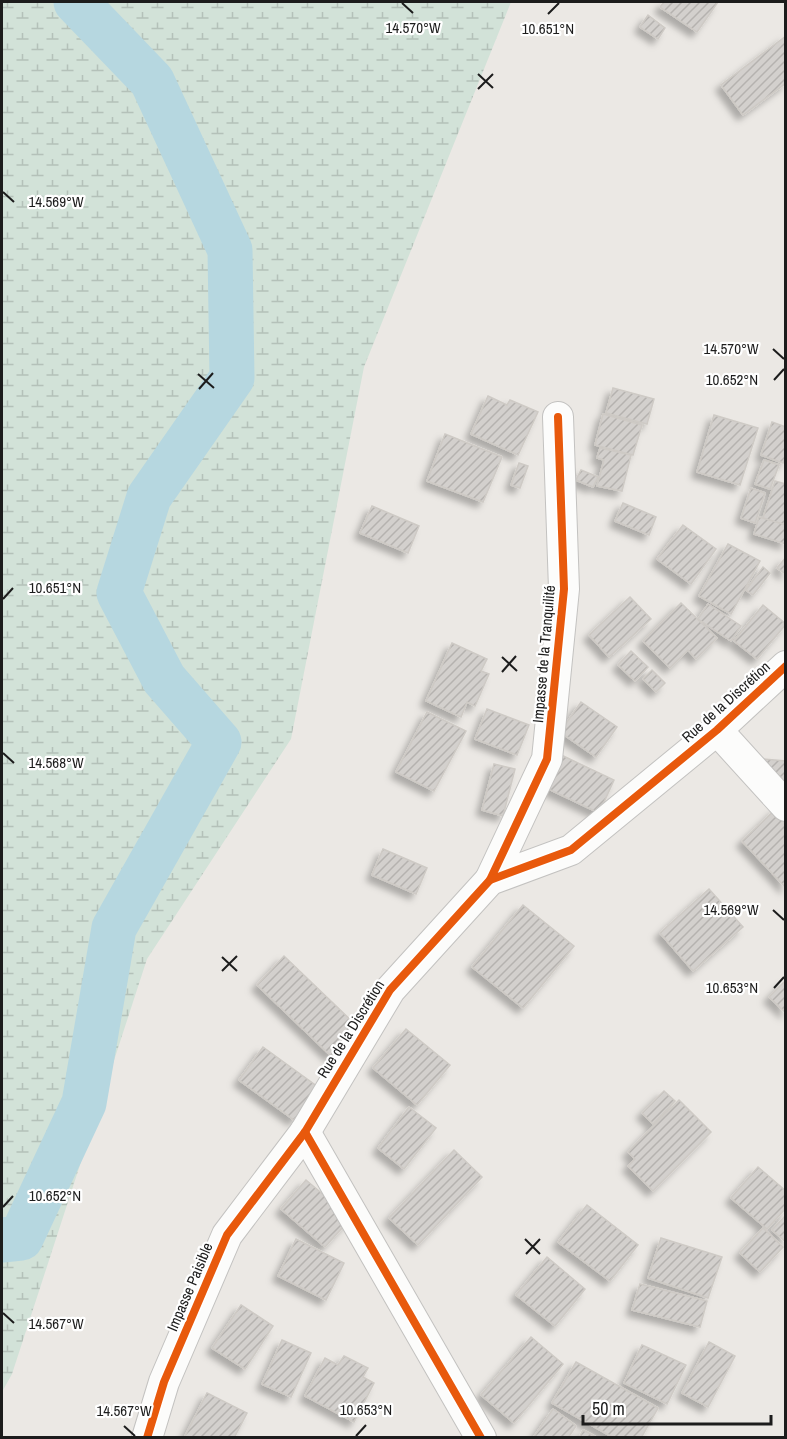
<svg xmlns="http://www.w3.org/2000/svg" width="787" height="1439" viewBox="0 0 787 1439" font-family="'Archivo Narrow',sans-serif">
  <defs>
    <pattern id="wetland-marsh" width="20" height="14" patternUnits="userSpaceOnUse" patternTransform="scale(1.5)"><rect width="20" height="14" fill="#d2e2d8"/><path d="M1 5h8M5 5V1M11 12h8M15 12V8" fill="none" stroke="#b4c1b9"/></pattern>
    <pattern id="building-hatch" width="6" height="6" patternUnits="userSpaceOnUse" patternTransform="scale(1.5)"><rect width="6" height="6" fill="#d3d0cd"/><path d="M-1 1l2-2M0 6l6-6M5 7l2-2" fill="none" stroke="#b5b2af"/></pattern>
    <filter id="shadow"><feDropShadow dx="-5.5" dy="5.5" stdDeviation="3" flood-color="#0004"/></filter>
  </defs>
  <rect width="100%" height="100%" fill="#ebe8e4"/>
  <path fill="url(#wetland-marsh)" d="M2,2h509l-147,365 -73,372 -144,220 -135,415 -10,18z"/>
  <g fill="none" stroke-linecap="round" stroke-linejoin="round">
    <path stroke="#b6d7e0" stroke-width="45" d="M2,1240l19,-2 63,-135 30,-175 105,-186 -55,-63 -45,-86 30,-96 83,-119 -2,-128 -78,-169 -76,-79"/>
  </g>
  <g fill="url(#building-hatch)" stroke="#cecac5" stroke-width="1.5" filter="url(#shadow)">
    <path d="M664,2h54l-21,30 -37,-25z"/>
    <path d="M648,15l17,13 -7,11 -18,-12z"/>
    <path d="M786,36v47l-43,32 -22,-30z"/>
    <path d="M613,388l41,11 -7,25 -41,-11z"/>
    <path d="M488,396l19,9 3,-5 28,12 -20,43 -47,-21z"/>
    <path d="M603,414l39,11 -9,30 -38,-10z"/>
    <path d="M714,415l44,13 -18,57 -43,-13z"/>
    <path d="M772,422l14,5v28l-3,8 -22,-8z"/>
    <path d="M445,434l57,23 -19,45 -56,-21z"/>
    <path d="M600,448l31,7 -9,36 -25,-5 7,-26 -7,-2z"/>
    <path d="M764,460l15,5 -9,24 -15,-5z"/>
    <path d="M519,463l9,3 -8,22 -9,-3z"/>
    <path d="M581,470l17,7 -5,10 -17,-7z"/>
    <path d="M775,481l11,3v41l-23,-7z"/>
    <path d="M751,488l14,5 -10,30 -14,-5z"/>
    <path d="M623,503l33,14 -7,18 -34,-14z"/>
    <path d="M372,506l47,20 -11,27 -48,-20z"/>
    <path d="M759,517l27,8v19l-32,-10z"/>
    <path d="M683,525l33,24 -25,35 -34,-25z"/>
    <path d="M728,544l32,17 -29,53 -32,-18z"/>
    <path d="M786,557v17l-9,-6z"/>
    <path d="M763,567l7,6 -17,22 -7,-5z"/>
    <path d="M630,597l21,22 -42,38 -20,-22z"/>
    <path d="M681,603l36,35 -21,21 -8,-9 -18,18 -27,-27z"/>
    <path d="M708,604l33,22 -10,15 -33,-22z"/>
    <path d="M763,605l23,19 -29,35 -23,-18z"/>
    <path d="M452,643l35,16 -6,12 8,3 -14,32 -8,-4 -6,15 -35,-16z"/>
    <path d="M631,651l17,16 -13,14 -17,-16z"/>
    <path d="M652,670l13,13 -9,9 -13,-13z"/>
    <path d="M581,702l36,25 -21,30 -36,-25z"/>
    <path d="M487,709l42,16 -12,30 -42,-16z"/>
    <path d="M427,712l39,19 -32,60 -38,-19z"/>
    <path d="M557,753l57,27 -15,33 -57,-27z"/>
    <path d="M752,758l34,3v27z"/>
    <path d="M494,764l21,5 -12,47 -21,-6z"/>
    <path d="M777,808l9,9v71l-44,-47z"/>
    <path d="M383,849l44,19 -11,26 -44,-19z"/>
    <path d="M709,889l34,38 -50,44 -33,-38z"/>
    <path d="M523,905l51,41 -51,62 -51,-41z"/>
    <path d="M284,956l74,71 -27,29 -74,-71z"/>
    <path d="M786,980v33l-17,-16z"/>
    <path d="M406,1029l44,36 -33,40 -44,-37z"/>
    <path d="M263,1047l55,40 -24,33 -55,-40z"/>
    <path d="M664,1091l11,10 -22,23 -11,-11z"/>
    <path d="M679,1100l32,32 -58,59 -25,-25 7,-7 -7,-7z"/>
    <path d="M409,1107l27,21 -32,41 -26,-21z"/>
    <path d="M454,1150l28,27 -64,68 -29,-27z"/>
    <path d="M758,1167l28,24v17l-19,21 -36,-31z"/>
    <path d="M306,1180l45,38 -26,29 -44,-38z"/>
    <path d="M587,1205l51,40 -28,36 -52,-39z"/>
    <path d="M786,1215v27l-14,-12z"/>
    <path d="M763,1228l20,19 -23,25 -20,-19z"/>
    <path d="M661,1238l61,19 -14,41 -60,-20z"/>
    <path d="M296,1239l48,24 -18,37 -48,-24z"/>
    <path d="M547,1257l38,32 -30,37 -39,-31z"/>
    <path d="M640,1284l67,17 -7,26 -68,-17z"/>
    <path d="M241,1305l32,21 -28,43 -33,-21z"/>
    <path d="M531,1337l32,27 -49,59 -33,-28z"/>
    <path d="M282,1340l29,13 -20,44 -29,-13z"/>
    <path d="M709,1342l26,14 -27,51 -26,-14z"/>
    <path d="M642,1345l44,20 -19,39 -43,-21z"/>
    <path d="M344,1356l24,12 -5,9 11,6 -20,39 -49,-26 20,-38 13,7z"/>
    <path d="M576,1362l82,46 -17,30h-27l-62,-35z"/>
    <path d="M207,1393l40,20 -13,25h-50z"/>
    <path d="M553,1409l23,17 -8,12h-35z"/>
    <path d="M583,1430l15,8h-19z"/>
  </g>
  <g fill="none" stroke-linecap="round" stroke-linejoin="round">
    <defs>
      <g id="street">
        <path d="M717,730l69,76"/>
        <path d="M490,880l57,-121 17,-170 -6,-172"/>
        <path d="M305,1132l176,306"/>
        <path d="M147,1438l17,-56 63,-147 78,-103 85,-142 100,-110 81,-30 146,-120 69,-64"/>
      </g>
    </defs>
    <use href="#street" stroke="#c3c2c0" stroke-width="32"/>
    <use href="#street" stroke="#fcfcfb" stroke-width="30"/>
    <defs>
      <g id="cycleway">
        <path d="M490,880l57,-121 17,-170 -6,-172"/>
        <path d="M305,1132l176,306"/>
        <path d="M147,1438l17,-56 63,-147 78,-103 85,-142 100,-110 81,-30 146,-120 69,-64"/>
      </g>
    </defs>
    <use href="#cycleway" stroke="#fff" stroke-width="11"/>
    <use href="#cycleway" stroke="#e8590c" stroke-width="8"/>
  </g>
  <path fill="none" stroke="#1c1c1c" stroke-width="2" d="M402,3l11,10M548,14l11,-11M478,74l15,14M478,89l15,-15M3,192l11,10M773,349l11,10M198,374l16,14M774,380l10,-11M199,389l14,-16M3,599l10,-11M502,657l15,14M502,672l14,-16M3,753l11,10M773,910l11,10M222,957l15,14M222,971l15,-15M774,988l10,-11M3,1207l10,-11M525,1239l15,15M526,1254l14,-15M3,1313l11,10M124,1426l11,10M356,1436l10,-11"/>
  <g text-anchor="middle" stroke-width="4.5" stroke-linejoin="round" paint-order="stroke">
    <g font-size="15" fill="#1c1c1c" stroke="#fff">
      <text transform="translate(544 654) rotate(-85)" y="5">Impasse de la Tranquilité</text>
      <text transform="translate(726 702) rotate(-42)" y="5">Rue de la Discrétion</text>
      <text transform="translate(351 1029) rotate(-58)" y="5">Rue de la Discrétion</text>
      <text transform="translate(190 1287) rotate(-67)" y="5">Impasse Paisible</text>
    </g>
  </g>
  <g font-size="15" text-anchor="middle" fill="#1c1c1c" stroke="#fff" stroke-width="4.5" stroke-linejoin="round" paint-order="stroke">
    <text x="413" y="33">14.570°W</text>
    <text x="548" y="34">10.651°N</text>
    <text x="56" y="207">14.569°W</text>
    <text x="731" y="354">14.570°W</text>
    <text x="732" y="385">10.652°N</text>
    <text x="55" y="593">10.651°N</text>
    <text x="56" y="768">14.568°W</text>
    <text x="731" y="915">14.569°W</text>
    <text x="732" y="993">10.653°N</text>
    <text x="55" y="1201">10.652°N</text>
    <text x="56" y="1329">14.567°W</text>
    <text x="366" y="1415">10.653°N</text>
    <text x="124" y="1416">14.567°W</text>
  </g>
  <rect width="787" height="1439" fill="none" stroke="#1c1c1c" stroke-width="6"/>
  <path d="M583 1415v9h188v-9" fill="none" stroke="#1c1c1c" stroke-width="3"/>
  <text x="592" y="1415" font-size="18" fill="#1c1c1c" stroke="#ffffff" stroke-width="4.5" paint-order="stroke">50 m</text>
</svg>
